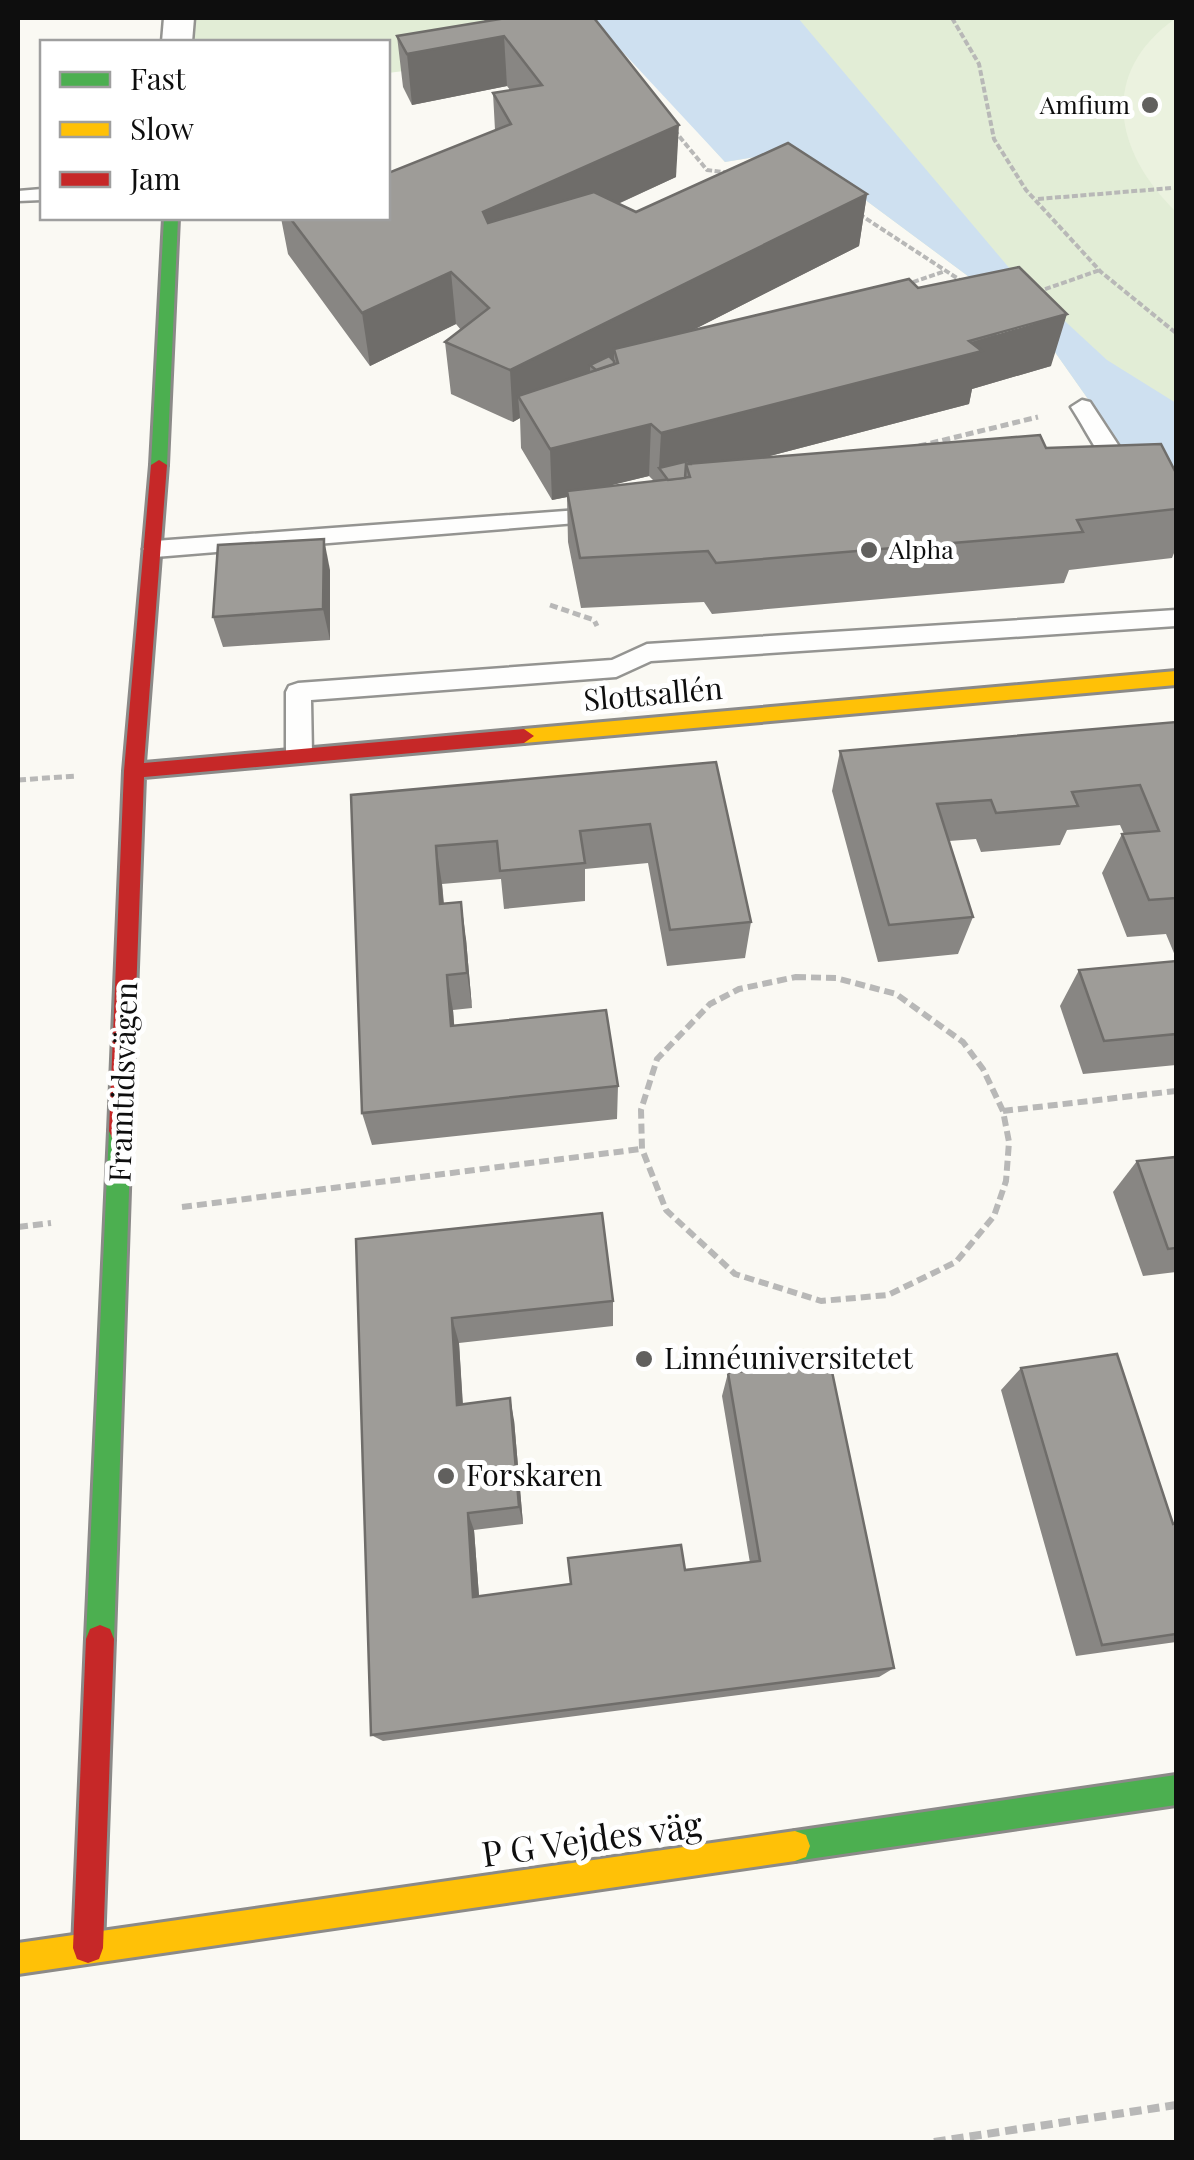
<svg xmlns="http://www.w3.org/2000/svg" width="1194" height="2160" viewBox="0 0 1194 2160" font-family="'Playfair Display',serif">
  <rect width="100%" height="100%" fill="#faf9f3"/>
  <path fill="#e2edd6" d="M185,18h991v499h-5l-133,-189 -240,-178 -73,12 -106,-118 -231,29v-31h-205z"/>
  <path fill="#ebf2df" d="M1176,18v194c-62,-61 -78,-139 0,-194z"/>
  <path fill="#cee0f0" d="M591,18h207l218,258 91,84 69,43v114h-5l-133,-189 -240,-178 -73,12z"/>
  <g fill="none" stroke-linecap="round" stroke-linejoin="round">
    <defs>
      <g id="lane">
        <path d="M42,189v11l-24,1v-10z"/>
        <path d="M1082,400l8,2 55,84 31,30v17c-44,-10 -81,-89 -105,-126z"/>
        <path d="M606,508l11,7 -3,5 -459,37 -12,-8 12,-8z"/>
        <path d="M1176,610v16l-525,35 -35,16 -305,23 1,55 -4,7h-18l-4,-7v-63l3,-6 9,-3 314,-23 35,-16z"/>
      </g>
      <path id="street" d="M164,18h30l-2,24h-30z"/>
      <g id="fast">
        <path d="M164,218h14l-11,247 -8,5 -8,-5z"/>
        <path d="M120,1121l8,3 3,7 -17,508 -4,10 -10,4 -10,-4 -4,-10 23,-508 3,-7z"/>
        <path d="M1176,1775v30l-381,56 -11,-4 -4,-11 4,-11 11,-4z"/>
      </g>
      <g id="slow">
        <path d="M1176,671v14l-652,58 -10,-7 10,-7z"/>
        <path d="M795,1831l11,4 4,11 -4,11 -11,4 -777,113v-31z"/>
      </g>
      <g id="jam">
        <path d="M159,460l8,5 -23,298 380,-34 10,7 -10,7 -380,34 -13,354 -3,7 -8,3 -8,-3 -3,-7 15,-360 27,-306z"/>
        <path d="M100,1625l10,4 4,10 -11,309 -4,11 -11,4 -11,-4 -4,-11 13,-309 4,-10z"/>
      </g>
    </defs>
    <use href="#lane" stroke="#949491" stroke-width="5"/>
    <use href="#street" stroke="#949491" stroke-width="5"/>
    <use href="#fast" stroke="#8b8a88" stroke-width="6"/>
    <use href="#slow" stroke="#8b8a88" stroke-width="6"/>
    <use href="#jam" stroke="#8b8a88" stroke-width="6"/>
    <g stroke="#b8b8b7" stroke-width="4" stroke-dasharray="6 2.5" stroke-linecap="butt">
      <path d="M952,18l27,46 15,75 32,51 75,82 75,61"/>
      <path d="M674,130l33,40 25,3"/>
      <path d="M1038,199l134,-11"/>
      <path d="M859,214l107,70"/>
      <path d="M905,285l40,-14"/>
      <path d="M1037,292l63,-22"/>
    </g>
    <g stroke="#b8b8b7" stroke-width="5" stroke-dasharray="8 4" stroke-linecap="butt">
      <path d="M919,446l119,-29"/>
      <path d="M550,605l44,15 3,6"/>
      <path d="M18,780l58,-4"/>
    </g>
    <g stroke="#b8b8b7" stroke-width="6" stroke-dasharray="10 5" stroke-linecap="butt">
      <path d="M796,977l40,1 60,16 67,48 20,27 20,42 6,31 -3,39 -12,35 -38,46 -68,33 -67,6 -86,-27 -69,-64 -24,-61 -1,-39 16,-51 53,-55 29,-15z"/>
      <path d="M1003,1111l173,-20"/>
      <path d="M182,1207l459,-58"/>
      <path d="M18,1227l33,-4"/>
    </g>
    <path stroke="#b8b8b7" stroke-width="8" stroke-dasharray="12 6" stroke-linecap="butt" d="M934,2142l242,-37"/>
    <use href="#lane" fill="#fefefd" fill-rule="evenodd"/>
    <use href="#street" fill="#fefefd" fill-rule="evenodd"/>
    <use href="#fast" fill="#4caf50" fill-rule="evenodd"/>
    <use href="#slow" fill="#ffc107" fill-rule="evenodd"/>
    <use href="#jam" fill="#c62828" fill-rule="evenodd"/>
  </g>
  <g fill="#888683" fill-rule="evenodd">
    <path d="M482,18h99l95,159 -58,27 18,8 231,-18 -8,52 -166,84 225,-42 133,78 -79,23 -3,15 -207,54 284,-10 130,25v75l-4,10 -103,12 -5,13 -352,31 -8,-12 -123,6 -13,-66 -1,-45 -15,3 -31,-52 -1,-30 -7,4 -62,-28 -6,-52 16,-12 -5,-6 -86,42 -82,-112 -7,-36h107l107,-88 -2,-37 17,-3 -3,-4 -95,19 -9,-18 -6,-51 88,-15zM649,476l5,5 -48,5z"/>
    <path d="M330,570v70l-107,7 -10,-30z"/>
    <path d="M1176,722v236l-10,-24 -39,3 -25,-64 20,-39h2l-4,-9 -53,5 -7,15 -79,7 -5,-13 -27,2 24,76 -15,37 -80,8 -46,-171 8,-40z"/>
    <path d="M716,762l35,160 -6,36 -78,8 -19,-103 -63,6v32l-81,8 -3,-30 -59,5 2,19 22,36 6,69 -19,2 1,15 164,61 -1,33 -245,26 -10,-32 -11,-318z"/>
    <path d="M1176,961v104l-93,9 -23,-68 19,-36z"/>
    <path d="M1176,1157v115l-33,4 -30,-84 24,-31z"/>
    <path d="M356,1239l257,62v25l-154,17 4,62 51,15 9,104 -49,6 5,66 271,-33 -28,-167 6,-23 166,295 -15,9 -496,64 -12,-6z"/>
    <path d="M1021,1368l152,156 3,-1v119l-100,14 -75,-266z"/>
  </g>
  <g fill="#6f6d6a">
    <path d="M504,36l3,50 -95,19 -5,-51z"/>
    <path d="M679,125l-3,52 -190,87 -3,-52z"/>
    <path d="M867,194l-8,52 -241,122 -4,-19v21l-24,-5v17l-72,14 2,22 -7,4 -3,-52z"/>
    <path d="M451,272l5,52 -86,42 -8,-53z"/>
    <path d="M1067,314l-16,52 -79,23 -3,15 -280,73 -3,-13 -27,4 2,-35z"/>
    <path d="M651,424l-2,52 -81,20 -1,-5v6l-15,3 -2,-51z"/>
    <path d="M324,539l6,31v70l-7,-31z"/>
    <path d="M436,846l6,38 4,57 -6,-37z"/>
    <path d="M461,902l5,37 6,69 -5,-35z"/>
    <path d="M447,975l6,35 4,50 -6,-34z"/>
    <path d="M452,1318l7,25 5,84 -7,-22z"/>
    <path d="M510,1398l4,22 9,104 -4,-17z"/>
    <path d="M468,1513l6,17 6,80 -7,-13z"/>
  </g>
  <g fill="#9e9c98" stroke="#6f6d6a" stroke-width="2.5">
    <path d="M506,18h88l85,107 -196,87 5,11 106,-31 42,20 152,-69 79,51 -357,176 -65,-28 44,-34 -38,-36 -89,41 -72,-95h98v-45l123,-49 -18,-31 49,-8 -38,-49 -97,18 -10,-18z"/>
    <path d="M1019,267l48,47 -98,27 13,10 -321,82 -10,-9 -101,25 -32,-53 100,-33 -4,-14 295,-70 9,9z"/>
    <path d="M609,356l5,5v3l-18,6 -6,-5z"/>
    <path d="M1040,435l6,13 115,-4 15,29v36l-99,11 6,12 -367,31 -8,-12 -128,7 -13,-67 123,-14 -4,-13z"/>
    <path d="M688,461l2,3h-4l-1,14 -17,2 -9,-12z"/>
    <path d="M324,539l-1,70 -110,8 5,-72z"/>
    <path d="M1176,722v176l-27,2 -27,-66 37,-3 -19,-46 -68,7 6,14 -82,7 -5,-13 -54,4 36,113 -84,8 -49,-174z"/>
    <path d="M716,762l35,160 -81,8 -20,-106 -70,7 5,32 -85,8 -3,-30 -61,5 4,58 21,-2 6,71 -20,2 4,51 155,-16 12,76 -256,27 -11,-318z"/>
    <path d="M1176,961v73l-72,7 -25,-71z"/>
    <path d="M1176,1157v91l-8,1 -31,-88z"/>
    <path d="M602,1213l11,88 -161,17 5,87 53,-7 9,109 -51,6 5,84 98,-13 -3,-26 113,-13 4,25 75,-9 -32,-188 102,-11 64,306 -523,67 -15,-496z"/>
    <path d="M1117,1354l56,170 3,-1v111l-74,11 -81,-277z"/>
  </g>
  <g fill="#61605e" stroke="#fff" stroke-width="4">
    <circle cx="1150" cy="105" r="10"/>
    <circle cx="869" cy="550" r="10"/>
    <circle cx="644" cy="1359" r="10"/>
    <circle cx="446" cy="1476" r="10"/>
  </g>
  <g text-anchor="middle" stroke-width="10" stroke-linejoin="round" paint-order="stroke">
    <g font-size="25" fill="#0e0e0e" stroke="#fff" text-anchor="end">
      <text x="1130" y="114">Amfium</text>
      <text x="889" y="559" text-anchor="start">Alpha</text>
    </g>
    <g font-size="30" fill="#0e0e0e" stroke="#fff">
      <text transform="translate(653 695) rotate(-5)" y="10">Slottsallén</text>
      <text transform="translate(124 1082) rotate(-88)" y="10">Framtidsvägen</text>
    </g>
    <g font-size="30" fill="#0e0e0e" stroke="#fff" text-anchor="start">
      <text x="664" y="1369">Linnéuniversitetet</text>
      <text x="466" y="1486">Forskaren</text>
    </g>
    <g font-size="35" fill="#0e0e0e" stroke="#fff">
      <text transform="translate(592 1840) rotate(-8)" y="12">P G Vejdes väg</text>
    </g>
  </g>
  <rect width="1194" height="2160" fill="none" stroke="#0e0e0e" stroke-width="40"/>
  <rect x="40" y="40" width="350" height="180" fill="#ffffff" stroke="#9f9f9f" stroke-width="2.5"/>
  <rect x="60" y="72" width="50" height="15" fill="#4caf50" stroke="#9f9f9f" stroke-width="2.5"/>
  <text x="130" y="90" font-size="30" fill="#0e0e0e">Fast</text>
  <rect x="60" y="122" width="50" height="15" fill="#ffc107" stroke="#9f9f9f" stroke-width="2.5"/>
  <text x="130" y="140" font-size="30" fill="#0e0e0e">Slow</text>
  <rect x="60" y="172" width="50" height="15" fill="#c62828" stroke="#9f9f9f" stroke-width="2.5"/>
  <text x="130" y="190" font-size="30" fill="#0e0e0e">Jam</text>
</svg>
